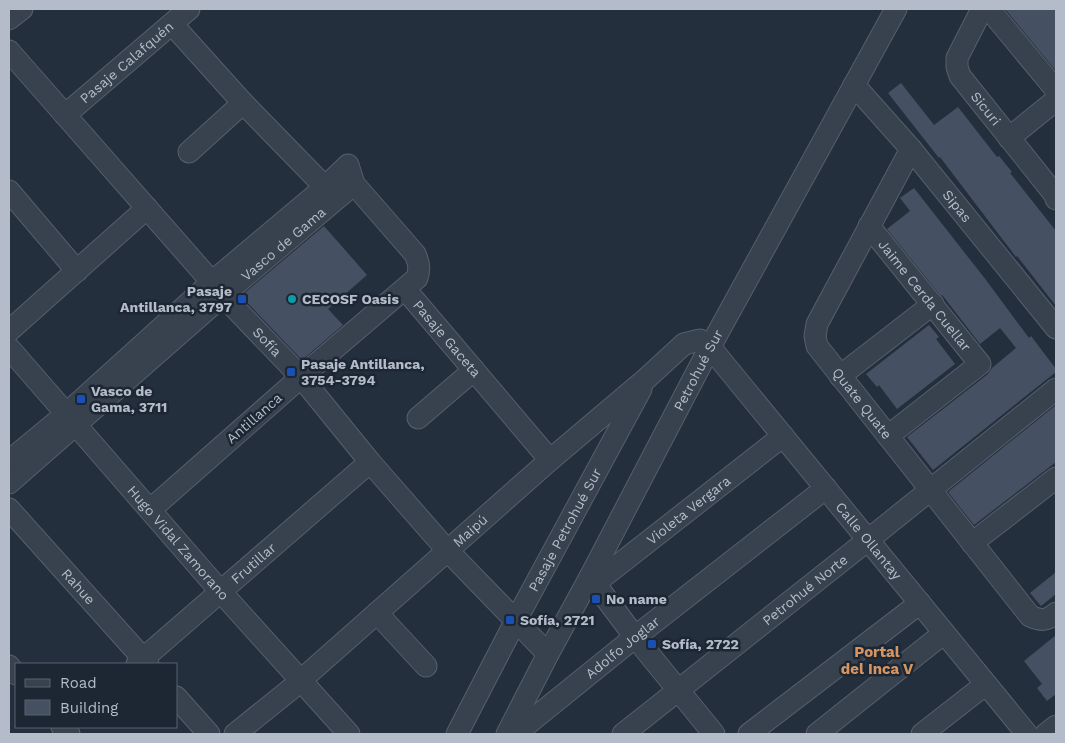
<svg xmlns="http://www.w3.org/2000/svg" width="1065" height="743" viewBox="0 0 1065 743" font-family="'Work Sans',sans-serif">
  <rect width="100%" height="100%" fill="#242f3e"/>
  <g fill="#455162">
    <path d="M1005,9h51v62z"/>
    <path d="M901,83l33,42 24,-18 39,50 2,-1 13,16 -2,1 46,58v75l-39,-50 -1,1 -76,-100 -1,1 -51,-65z"/>
    <path d="M914,188l72,92 43,58 2,-2 25,33v3l-123,98 -26,-33 81,-63 4,-6 24,-20 -16,-20 -20,16 -37,-48 -4,-2 -52,-65 23,-18 -10,-13z"/>
    <path d="M324,226l43,49 -39,34 15,16 -41,35 -61,-64z"/>
    <path d="M929,325l10,12 -3,2 19,25 -58,45 -18,-24 -2,2 -11,-13z"/>
    <path d="M1056,405v57l-82,63 -26,-33z"/>
    <path d="M1056,572v22l-15,12 -11,-13z"/>
    <path d="M1056,635v59l-9,7 -10,-13 5,-4 -18,-23z"/>
  </g>
  <g fill="none" stroke-linecap="round" stroke-linejoin="round">
    <defs>
      <g id="minor">
        <path id="s1" d="M982,9l-25,49v9l3,9 95,119 1,4"/>
        <path d="M989,9l67,81"/>
        <path d="M9,19l13,-10"/>
        <path d="M172,24l71,79 82,84"/>
        <path id="s2" d="M9,51l222,253 70,73 69,85 77,88 101,104"/>
        <path id="s3" d="M854,85l57,64 145,179"/>
        <path id="s4" d="M65,115l124,-106"/>
        <path d="M1009,138l47,-38"/>
        <path id="s5" d="M911,149l-94,175 -2,12 2,10 213,270c11,5 17,5 26,-3"/>
        <path d="M189,152l54,-49"/>
        <path d="M9,191l68,80"/>
        <path id="s6" d="M869,226l111,138 -92,72"/>
        <path id="s7" d="M405,289l145,171"/>
        <path d="M9,331l138,-123"/>
        <path id="s8" d="M9,348l212,244 128,142"/>
        <path d="M840,376l93,-72"/>
        <path d="M418,418l56,-48"/>
        <path d="M9,461l57,-47 146,-132 113,-95 23,-22 6,19 61,70c4,9 5,15 2,24l-116,99 -151,133"/>
        <path id="s9" d="M9,483l227,-199 118,-100"/>
        <path id="s10" d="M9,509l139,155"/>
        <path d="M972,543l84,-65"/>
        <path d="M590,577l45,60 79,97"/>
        <path id="s11" d="M594,584l189,-148"/>
        <path d="M377,613l49,53"/>
        <path id="s12" d="M137,664l233,-202"/>
        <path d="M9,666l7,8"/>
        <path d="M176,697l33,37"/>
        <path d="M62,727l7,7"/>
        <path id="s13" d="M235,734l56,-45 259,-229 97,-82 37,-34 16,-4 10,7 317,387"/>
        <path id="s14" d="M457,734l58,-112 126,-233"/>
        <path id="s15" d="M507,734l41,-80 42,-77 120,-230 186,-338"/>
        <path id="s16" d="M515,734l120,-97 191,-149"/>
        <path id="s17" d="M623,734l245,-194 188,-151"/>
        <path d="M749,734l171,-131"/>
        <path d="M817,734l127,-101"/>
        <path d="M922,734l64,-50"/>
        <path d="M1046,734l10,-8"/>
      </g>
    </defs>
    <use href="#minor" stroke="#565f6c" stroke-width="23"/>
    <use href="#minor" stroke="#38414e" stroke-width="21"/>
  </g>
  <g fill="#1a4fb4" stroke="#1d2633" stroke-width="2">
    <rect x="237" y="294" width="10" height="10" rx="2.5"/>
    <rect x="286" y="367" width="10" height="10" rx="2.5"/>
    <rect x="76" y="394" width="10" height="10" rx="2.5"/>
    <rect x="591" y="594" width="10" height="10" rx="2.5"/>
    <rect x="505" y="615" width="10" height="10" rx="2.5"/>
    <rect x="647" y="639" width="10" height="10" rx="2.5"/>
  </g>
  <circle fill="#0f9aa8" stroke="#1d2633" stroke-width="2" cx="292" cy="299" r="5"/>
  <g text-anchor="middle" stroke-width="5" stroke-linejoin="round" paint-order="stroke">
    <g font-size="14" fill="#b4bcc9" stroke="#1d2633">
      <text dy="5" stroke="none"><textPath href="#s4" startOffset="81">Pasaje Calafquén</textPath></text>
      <text dy="5" stroke="none"><textPath href="#s1" startOffset="115">Sicuri</textPath></text>
      <text dy="5" stroke="none"><textPath href="#s3" startOffset="159">Sipas</textPath></text>
      <text dy="5" stroke="none"><textPath href="#s9" startOffset="364">Vasco de Gama</textPath></text>
      <text dy="5" stroke="none"><textPath href="#s6" startOffset="89">Jaime Cerda Cuellar</textPath></text>
      <text dy="5" stroke="none"><textPath href="#s7" startOffset="65">Pasaje Gaceta</textPath></text>
      <text dy="5" stroke="none"><textPath href="#s2" startOffset="389">Sofía</textPath></text>
      <text dy="5" stroke="none"><textPath href="#s15" startOffset="411">Petrohué Sur</textPath></text>
      <text dy="5" stroke="none"><textPath href="#s5" startOffset="294">Quate Quate</textPath></text>
      <text transform="translate(254 418) rotate(-41)" y="5">Antillanca</text>
      <text dy="5" stroke="none"><textPath href="#s11" startOffset="120">Violeta Vergara</textPath></text>
      <text dy="5" stroke="none"><textPath href="#s14" startOffset="231">Pasaje Petrohué Sur</textPath></text>
      <text dy="5" stroke="none"><textPath href="#s13" startOffset="311">Maipú</textPath></text>
      <text dy="5" stroke="none"><textPath href="#s13" startOffset="874">Calle Ollantay</textPath></text>
      <text dy="5" stroke="none"><textPath href="#s8" startOffset="258">Hugo Vidal Zamorano</textPath></text>
      <text dy="5" stroke="none"><textPath href="#s12" startOffset="154">Frutillar</textPath></text>
      <text dy="5" stroke="none"><textPath href="#s10" startOffset="104">Rahue</textPath></text>
      <text dy="5" stroke="none"><textPath href="#s17" startOffset="232">Petrohué Norte</textPath></text>
      <text dy="5" stroke="none"><textPath href="#s16" startOffset="138">Adolfo Joglar</textPath></text>
    </g>
    <g font-size="14" font-weight="bold" fill="#b4bcc9" stroke="#1d2633" text-anchor="start">
      <text x="232" y="296" text-anchor="end">Pasaje<tspan x="232" dy="16">Antillanca, 3797</tspan></text>
      <text x="302" y="304">CECOSF Oasis</text>
      <text x="301" y="369">Pasaje Antillanca,<tspan x="301" dy="16">3754-3794</tspan></text>
      <text x="91" y="396">Vasco de<tspan x="91" dy="16">Gama, 3711</tspan></text>
      <text x="606" y="604">No name</text>
      <text x="520" y="625">Sofía, 2721</text>
      <text x="662" y="649">Sofía, 2722</text>
    </g>
    <g font-size="15" font-weight="bold" fill="#d59563" stroke="#1d2633">
      <text x="877" y="657">Portal<tspan x="877" dy="17">del Inca V</tspan></text>
    </g>
  </g>
  <rect width="1065" height="743" fill="none" stroke="#b4bcc9" stroke-width="20"/>
  <rect x="15" y="663" width="162" height="65" fill="#1d2633" stroke="#59626f"/>
  <rect x="25" y="679" width="25" height="8" fill="#38414e" stroke="#59626f"/>
  <text x="60" y="688" font-size="15" fill="#b4bcc9">Road</text>
  <rect x="25" y="700" width="25" height="15" fill="#455162" stroke="#59626f"/>
  <text x="60" y="713" font-size="15" fill="#b4bcc9">Building</text>
</svg>
